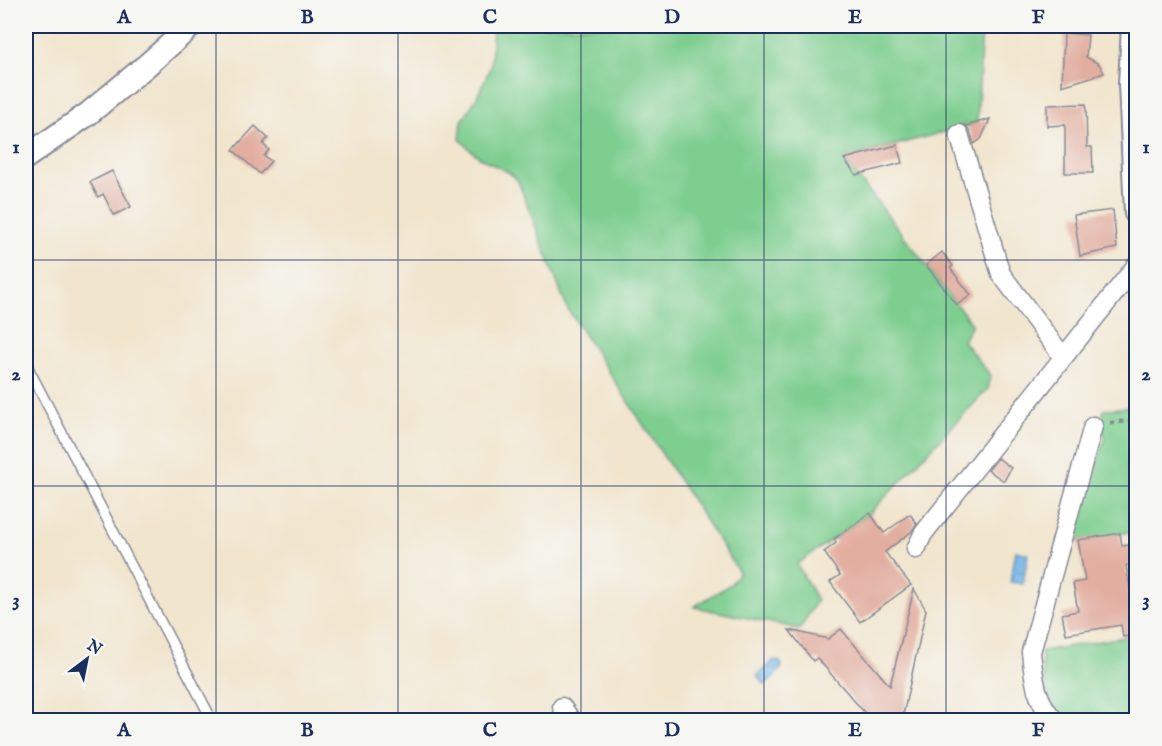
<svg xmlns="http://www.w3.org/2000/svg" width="1162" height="746" viewBox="0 0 1162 746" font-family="'IM FELL English',serif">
  <defs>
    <pattern id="water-ripples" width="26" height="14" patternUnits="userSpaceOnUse" patternTransform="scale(1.5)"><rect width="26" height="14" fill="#70b3e5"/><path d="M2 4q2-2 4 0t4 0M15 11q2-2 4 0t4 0" fill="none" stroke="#5b92bd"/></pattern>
  </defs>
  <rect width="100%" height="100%" fill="#f6f6f2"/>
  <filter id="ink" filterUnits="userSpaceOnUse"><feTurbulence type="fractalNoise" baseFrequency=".0167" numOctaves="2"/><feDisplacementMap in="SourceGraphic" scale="12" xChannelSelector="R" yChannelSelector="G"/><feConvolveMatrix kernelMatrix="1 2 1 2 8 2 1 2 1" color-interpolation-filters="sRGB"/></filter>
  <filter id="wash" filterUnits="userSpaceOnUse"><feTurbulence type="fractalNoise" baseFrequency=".008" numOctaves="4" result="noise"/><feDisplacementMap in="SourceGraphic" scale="24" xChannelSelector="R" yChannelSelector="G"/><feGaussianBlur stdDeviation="1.35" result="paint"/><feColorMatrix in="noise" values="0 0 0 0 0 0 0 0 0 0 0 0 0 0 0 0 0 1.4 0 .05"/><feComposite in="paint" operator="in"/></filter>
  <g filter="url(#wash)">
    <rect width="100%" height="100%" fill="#f1e5cd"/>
    <g fill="#7dce8f" stroke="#4c7e76" stroke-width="1.5">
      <path d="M493,26h489l-5,97 -133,36 128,165 -9,17 28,35 -3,13 -118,124 -73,51 20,36 -17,29 -106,-22 37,-23 8,-12 -172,-264 -49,-127c-9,-11 -16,-11 -28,-18 -13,-6 -21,-14 -30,-24l2,-18 14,-22 15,-33z"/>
      <path d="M1136,406v125l-62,10 30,-101 -1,-30z"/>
      <path d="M1136,635v85h-73c-17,-20 -22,-43 -21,-69z"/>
    </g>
    <g fill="url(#water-ripples)" stroke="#4671a2" stroke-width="1.5">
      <path d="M1016,551l12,3 -5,30 -13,-2z"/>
      <path d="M774,660l5,1 3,4 -1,4 -16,16 -8,-9z"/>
    </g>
    <g id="blocks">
      <g fill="#e2aea0">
        <path d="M1064,33l24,2 -2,22 13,7 5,9 -42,13z"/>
        <path d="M1086,104l1,43h5l1,26h-28v-48l-18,1v-21z"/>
        <path d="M990,119l-9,20 -7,5 -4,-13 -4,-5z"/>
        <path d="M255,126l13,12 -5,6 6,6 -5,6 7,5 -11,13 -27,-24z"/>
        <path d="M897,145l5,18 -46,12 -12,-16z"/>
        <path d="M112,171l19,36 -17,8 -11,-21 -5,3 -8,-15z"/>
        <path d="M1113,210l4,38 -37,8 -6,-41z"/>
        <path d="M942,252l11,14 -3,2 21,27 -14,10 -31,-40z"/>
        <path d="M998,458l13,10 -7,13 -16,-11z"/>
        <path d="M870,513l14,20 26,-19 7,10 -6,8 -26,20 26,33 -51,37 -30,-40 10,-7 -16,-23 12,-9 -2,-4z"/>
        <path d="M1120,533l2,13 15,-2v20l-11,1 11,63v7l-14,2 -2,-12 -55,9 -4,-20 16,-3 -5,-28 12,-2 -7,-41z"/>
        <path d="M914,589l12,21 -24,110h-31l-54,-62 -4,3 -24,-31 39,9 13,-10 49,57z"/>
      </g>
    </g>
  </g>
  <g filter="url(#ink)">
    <use href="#blocks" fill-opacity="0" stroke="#868a96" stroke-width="1.5"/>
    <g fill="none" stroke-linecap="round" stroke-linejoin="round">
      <defs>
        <path id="service" d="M26,364l186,356"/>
        <g id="minor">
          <path d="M959,134l42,140 62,83"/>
          <path d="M916,549l7,-15 213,-268"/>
          <path d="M562,707l9,13"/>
          <path d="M1054,720c-19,-21 -20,-41 -23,-68l62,-226"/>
        </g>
        <g id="tertiary">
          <path d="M1133,26l-3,58 6,129"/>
          <path d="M26,157l62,-43 59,-49 44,-39"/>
        </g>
      </defs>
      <use href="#service" stroke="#868a96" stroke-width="12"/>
      <use href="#minor" stroke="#868a96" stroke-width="21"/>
      <use href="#tertiary" stroke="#868a96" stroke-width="26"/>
      <path stroke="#868a96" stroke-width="4" stroke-dasharray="4.5 4.5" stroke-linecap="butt" d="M1110,423l26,-3"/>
      <use href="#service" stroke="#fff" stroke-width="9"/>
      <use href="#minor" stroke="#fff" stroke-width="18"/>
      <use href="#tertiary" stroke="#fff" stroke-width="22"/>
    </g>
  </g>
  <path fill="none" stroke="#1b2f5e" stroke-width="1.5" stroke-opacity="0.55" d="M216,26v694M398,26v694M581,26v694M764,26v694M946,26v694M26,260h1110M26,486h1110"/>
  <rect width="1162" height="746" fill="none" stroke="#f6f6f2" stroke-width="66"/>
  <g transform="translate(87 659) rotate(32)" stroke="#f6f6f2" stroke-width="4.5" paint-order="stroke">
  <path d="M0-4.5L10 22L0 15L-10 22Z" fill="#1b2f5e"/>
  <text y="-9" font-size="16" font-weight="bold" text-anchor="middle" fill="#1b2f5e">N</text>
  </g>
  <rect x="33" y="33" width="1096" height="680" fill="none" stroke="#1b2f5e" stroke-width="2"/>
  <g font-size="20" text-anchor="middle" font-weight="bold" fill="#1b2f5e">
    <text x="124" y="23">A</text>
    <text x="307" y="23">B</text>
    <text x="490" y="23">C</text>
    <text x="672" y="23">D</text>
    <text x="855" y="23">E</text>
    <text x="1038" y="23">F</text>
    <text x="16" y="153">1</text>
    <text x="1146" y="153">1</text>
    <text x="16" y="380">2</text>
    <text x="1146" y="380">2</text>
    <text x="16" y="606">3</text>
    <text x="1146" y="606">3</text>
    <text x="124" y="736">A</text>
    <text x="307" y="736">B</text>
    <text x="490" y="736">C</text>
    <text x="672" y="736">D</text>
    <text x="855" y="736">E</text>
    <text x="1038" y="736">F</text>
  </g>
</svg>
